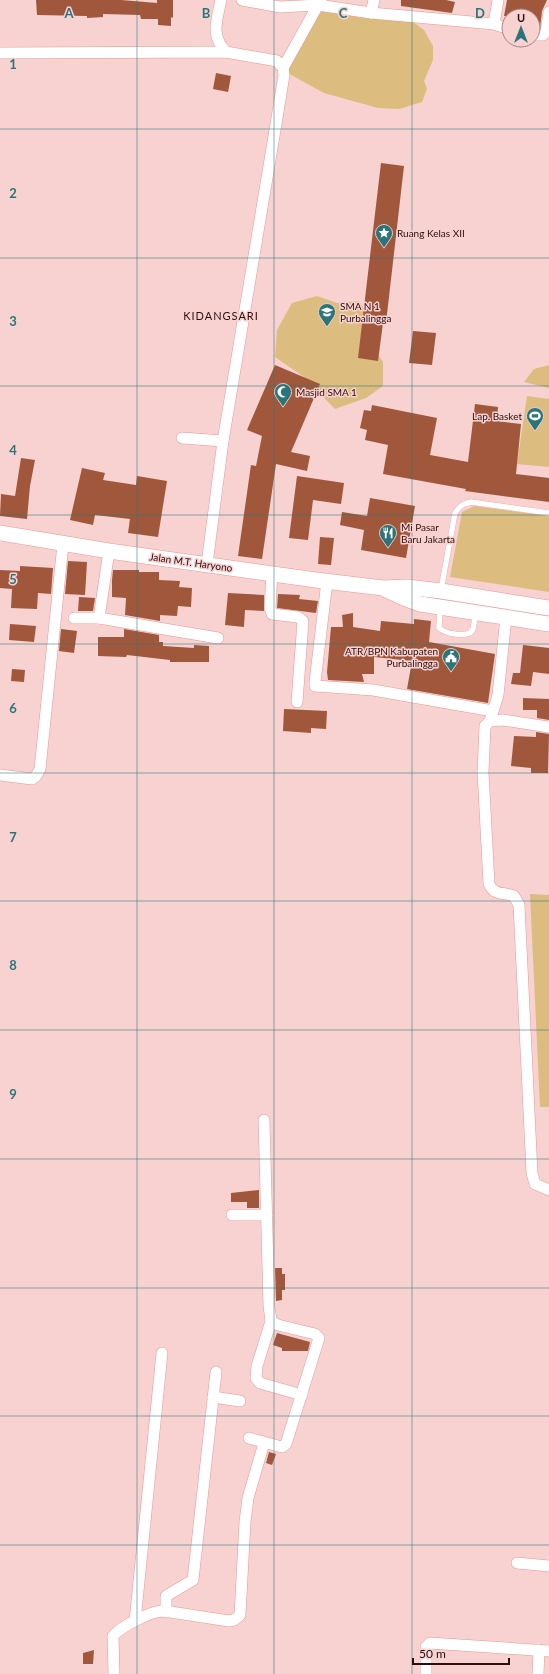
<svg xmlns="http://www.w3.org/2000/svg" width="549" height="1674" viewBox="0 0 549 1674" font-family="Lato,sans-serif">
  <rect width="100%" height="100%" fill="#f7d2d0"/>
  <g fill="#ddbc7f">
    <path d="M318,5l87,11 19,14 9,16v14l-9,21 3,8 -5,13 -23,7 -21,-1 -54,-15 -40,-22z"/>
    <path d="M317,296l20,7 22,-2 9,14 -1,24 16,23v24l-17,12 -31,11 -31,-32 -29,-20 2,-27 15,-27z"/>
    <path d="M549,365v23l-25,-6 10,-13z"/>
    <path d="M527,396l22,3v68l-32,-3z"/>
    <path d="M474,506l75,10v76l-99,-15 12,-65z"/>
    <path d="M530,894l19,1v212h-9z"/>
  </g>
  <g fill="#a0573b">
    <path d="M36,0h85l36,3v-3h16v18l-2,-1v9l-13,-1v-6h-17l-1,-4 -37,-1v3l-16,1v-2l-50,-1z"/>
    <path d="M401,0h45l9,2 -3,11 -51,-7z"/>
    <path d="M507,0h40l-5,11 -2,17h-7v-12h-29z"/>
    <path d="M216,73l15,3 -3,16 -15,-3z"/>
    <path d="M381,163l23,3 -18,157h-3l-5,38 -20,-3z"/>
    <path d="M413,331l23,2 -4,32 -23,-2z"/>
    <path d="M275,365l45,19 -29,68 19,4 -3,15 -31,-7 -14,95 -24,-3 13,-91 5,1 6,-30 -15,-6z"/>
    <path d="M475,404l23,3 -1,14 24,3 -5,50 33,4v24l-84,-11 1,-2 -83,-15 5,-29 -23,-5 2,-10 -7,-2 4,-18 7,1 1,-6 65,13 -7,37 38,7z"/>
    <path d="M21,458l14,2 -5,26 -3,33 -27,-3 1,-22 14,2z"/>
    <path d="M82,468l23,5 -2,7 33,5 1,-9 30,5 -9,56 -30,-4 2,-14 -35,-4 -2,10 -23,-5z"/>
    <path d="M297,476l47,7 -3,21 -28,-4 -5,40 -19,-2z"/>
    <path d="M370,498l45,8 -9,52 -45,-8 3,-20 -24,-5 2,-13 25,4z"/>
    <path d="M320,537l14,1 -3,27 -13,-1z"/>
    <path d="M68,561l19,1 -2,33 -20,-1z"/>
    <path d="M20,566l33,2 -2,26 -13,-1 -1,16 -26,-1 1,-19 -12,-1v-18l20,1z"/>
    <path d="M113,570h26v2h20v8l21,1 -1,6 13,1 -1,19 -13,-1 -1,10 -17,-1v6l-35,-6 1,-17 -14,-1v-17z"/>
    <path d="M228,593l36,2v16l-19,-1 -1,17 -19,-2z"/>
    <path d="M278,594l22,1 -1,4 19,2 -2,12 -39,-5z"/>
    <path d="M79,597l16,1 -2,13h-15z"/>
    <path d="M353,613v14l27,4 1,-10 33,3v-5l17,2 -2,21 66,12 -7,49 -81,-14 5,-28 -38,-4v17h-12l2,8 -36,-2 -1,-8 4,-45h12l-1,-12z"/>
    <path d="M10,624l26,2 -2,16 -25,-2z"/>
    <path d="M61,629l16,2 -3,22 -15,-2z"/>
    <path d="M124,629l35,6v7h4v4l31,2v-3l15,1v16h-39v-2l-43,-5 -1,2 -28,-1v-19h26z"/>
    <path d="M523,645l26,3v26l-16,-2 -2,14 -20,-2 2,-11h7z"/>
    <path d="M12,669l13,1 -1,12 -13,-1z"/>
    <path d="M523,698l26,1v21l-12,-2v-8h-14z"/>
    <path d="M284,709l43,2 -1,18 -15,-1v5l-28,-2z"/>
    <path d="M536,732l13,2 -1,39h-17v-5l-20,-2 3,-30 22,1z"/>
    <path d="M259,1190v18h-12v-6h-16v-9z"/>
    <path d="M275,1268h7v6h3v16h-3v10l-6,1z"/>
    <path d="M277,1333l33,9 -2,9h-26v-3l-9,-3z"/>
    <path d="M269,1452l7,2 -4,11 -6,-2z"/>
    <path d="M94,1650l-1,14h-10v-11z"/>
  </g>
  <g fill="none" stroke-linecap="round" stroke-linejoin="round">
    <defs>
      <g id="lane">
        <path d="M441,590l14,-77c5,-7 7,-9 16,-11l78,11"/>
        <path d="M440,609l-1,19c7,6 23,8 31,5l3,-4 3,-16"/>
      </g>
      <g id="street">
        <path d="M221,0c-4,20 -11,35 5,52"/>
        <path d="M242,0l38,7 38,-2 3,-4"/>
        <path d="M371,13l123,11 15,5"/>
        <path d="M494,24l4,-24"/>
        <path d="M533,35h10l3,-3 3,-20"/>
        <path d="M0,53l226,-1 51,9 6,7 1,7 -7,43 -54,323 -16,123"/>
        <path d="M283,68l35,-63 53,8 3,-13"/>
        <path d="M182,438l41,3"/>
        <path d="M109,551l-10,67 119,20"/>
        <path d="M272,573l-2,35 2,6 26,3 5,4 -6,81"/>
        <path d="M327,581l-12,101v4l58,4 120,21"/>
        <path d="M74,618h25"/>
        <path d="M491,718l7,-23 8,-78"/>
        <path d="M549,727l-46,-7 -13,1 -5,5 -2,46 6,112c5,12 15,8 25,12l5,9 13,268 3,11 14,6"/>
        <path d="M0,775l32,4 4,-3 4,-7 23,-225"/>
        <path d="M232,1215h35"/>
        <path d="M271,1321l-14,45 -1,12 4,5 42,12"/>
        <path d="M213,1397l27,4"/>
        <path d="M249,1438l29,8 4,1 4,-3 33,-106 -4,-4 -37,-9 -7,-4 -2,-15 -5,-186"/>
        <path d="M517,1563l32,3"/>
        <path d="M166,1612v-16l27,-16 23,-208"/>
        <path d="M135,1621l27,-268"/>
        <path d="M114,1674l-1,-38c9,-10 37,-25 51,-25l65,10 5,-1 6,-5 5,-93 3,-24 16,-55"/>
        <path d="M426,1674v-27l4,-4 119,8"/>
        <path d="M538,1674l1,-24"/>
      </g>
      <g id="secondary">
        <path d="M0,533l109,18 207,29 67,8 24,-1 34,4 108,17"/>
        <path d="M386,590l20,9 14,5 129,20"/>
      </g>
    </defs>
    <use href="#lane" stroke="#eb9592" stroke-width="6"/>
    <use href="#street" stroke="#eb9592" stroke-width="12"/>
    <use href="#secondary" stroke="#eb9592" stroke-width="16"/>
    <use href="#lane" stroke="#fff" stroke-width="5.5"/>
    <use href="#street" stroke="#fff" stroke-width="11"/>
    <use href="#secondary" stroke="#fff" stroke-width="15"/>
  </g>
  <path fill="none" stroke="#2b747a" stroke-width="1" stroke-opacity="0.55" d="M137,0v1674M274,0v1674M412,0v1674M0,129h549M0,258h549M0,386h549M0,515h549M0,644h549M0,773h549M0,901h549M0,1030h549M0,1159h549M0,1288h549M0,1416h549M0,1545h549"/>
  <defs>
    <symbol id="sight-pin" viewBox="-11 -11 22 30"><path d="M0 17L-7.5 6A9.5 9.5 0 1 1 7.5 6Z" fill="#2b747a" stroke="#f7d2d0"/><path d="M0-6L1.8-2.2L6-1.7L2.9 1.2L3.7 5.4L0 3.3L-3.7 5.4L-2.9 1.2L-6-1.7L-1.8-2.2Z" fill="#fff"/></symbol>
    <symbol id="school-pin" viewBox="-11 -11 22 30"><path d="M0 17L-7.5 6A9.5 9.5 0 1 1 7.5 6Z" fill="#2b747a" stroke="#f7d2d0"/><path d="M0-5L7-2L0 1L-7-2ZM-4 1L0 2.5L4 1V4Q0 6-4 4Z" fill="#fff"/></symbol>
    <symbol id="mosque-pin" viewBox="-11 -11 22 30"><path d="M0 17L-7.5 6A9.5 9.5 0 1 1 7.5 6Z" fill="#2b747a" stroke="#f7d2d0"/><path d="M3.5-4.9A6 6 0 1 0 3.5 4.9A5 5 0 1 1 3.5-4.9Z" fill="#fff"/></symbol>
    <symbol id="stadium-pin" viewBox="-11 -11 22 30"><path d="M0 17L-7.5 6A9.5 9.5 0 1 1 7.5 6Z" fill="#2b747a" stroke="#f7d2d0"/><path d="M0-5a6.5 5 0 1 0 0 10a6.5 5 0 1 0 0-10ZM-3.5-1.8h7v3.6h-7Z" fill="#fff"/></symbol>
    <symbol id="restaurant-pin" viewBox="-11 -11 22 30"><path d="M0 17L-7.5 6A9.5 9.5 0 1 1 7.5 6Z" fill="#2b747a" stroke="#f7d2d0"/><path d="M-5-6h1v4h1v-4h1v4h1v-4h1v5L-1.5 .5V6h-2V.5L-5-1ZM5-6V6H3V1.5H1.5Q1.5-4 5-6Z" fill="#fff"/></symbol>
    <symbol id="civic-pin" viewBox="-11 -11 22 30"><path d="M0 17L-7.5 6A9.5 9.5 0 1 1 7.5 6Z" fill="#2b747a" stroke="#f7d2d0"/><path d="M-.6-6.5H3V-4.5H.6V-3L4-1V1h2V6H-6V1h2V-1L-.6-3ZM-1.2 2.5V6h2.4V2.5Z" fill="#fff"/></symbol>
  </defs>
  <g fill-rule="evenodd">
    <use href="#sight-pin" x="374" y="223" width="20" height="27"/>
    <use href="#school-pin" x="317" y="302" width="20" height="27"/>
    <use href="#mosque-pin" x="273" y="382" width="20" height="27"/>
    <use href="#stadium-pin" x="525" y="406" width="20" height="27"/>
    <use href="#restaurant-pin" x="378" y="523" width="20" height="27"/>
    <use href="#civic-pin" x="441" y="647" width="20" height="27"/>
  </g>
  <g text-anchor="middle" stroke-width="3" stroke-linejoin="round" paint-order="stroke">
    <g font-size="10" fill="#2d0d0e" stroke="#f7d2d0" text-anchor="start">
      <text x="397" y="237">Ruang Kelas XII</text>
      <text x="340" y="310">SMA N 1<tspan x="340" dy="12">Purbalingga</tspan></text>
      <text x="296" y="396">Masjid SMA 1</text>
      <text x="522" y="420" text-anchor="end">Lap. Basket</text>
      <text x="401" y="531">Mi Pasar<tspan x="401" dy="12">Baru Jakarta</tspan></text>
      <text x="438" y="655" text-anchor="end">ATR/BPN Kabupaten<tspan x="438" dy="12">Purbalingga</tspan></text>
    </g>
    <g font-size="10" fill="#2d0d0e" stroke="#f7d2d0">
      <text transform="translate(191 562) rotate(8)" y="4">Jalan M.T. Haryono</text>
    </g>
    <g font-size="11" letter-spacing="1" fill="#2d0d0e" stroke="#f7d2d0">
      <text x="221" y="320">KIDANGSARI</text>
    </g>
  </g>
  <g font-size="13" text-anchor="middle" font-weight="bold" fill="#2b747a" stroke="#f7d2d0" stroke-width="3" stroke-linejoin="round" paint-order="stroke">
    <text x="69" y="18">A</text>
    <text x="206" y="18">B</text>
    <text x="343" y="18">C</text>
    <text x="480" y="18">D</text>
    <text x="13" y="69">1</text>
    <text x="13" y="198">2</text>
    <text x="13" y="326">3</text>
    <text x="13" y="455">4</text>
    <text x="13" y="584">5</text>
    <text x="13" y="713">6</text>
    <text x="13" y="842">7</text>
    <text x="13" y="970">8</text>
    <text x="13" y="1099">9</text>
  </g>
  <g transform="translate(521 28)"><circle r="19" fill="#f7d2d0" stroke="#a68382"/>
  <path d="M0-3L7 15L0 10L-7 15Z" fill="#2b747a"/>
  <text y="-6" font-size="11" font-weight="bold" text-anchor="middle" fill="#2d0d0e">U</text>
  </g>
  <path d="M413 1658v6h96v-6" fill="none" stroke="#2d0d0e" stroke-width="2"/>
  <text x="419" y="1658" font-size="12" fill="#2d0d0e" stroke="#f7d2d0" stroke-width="3" paint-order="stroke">50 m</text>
</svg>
